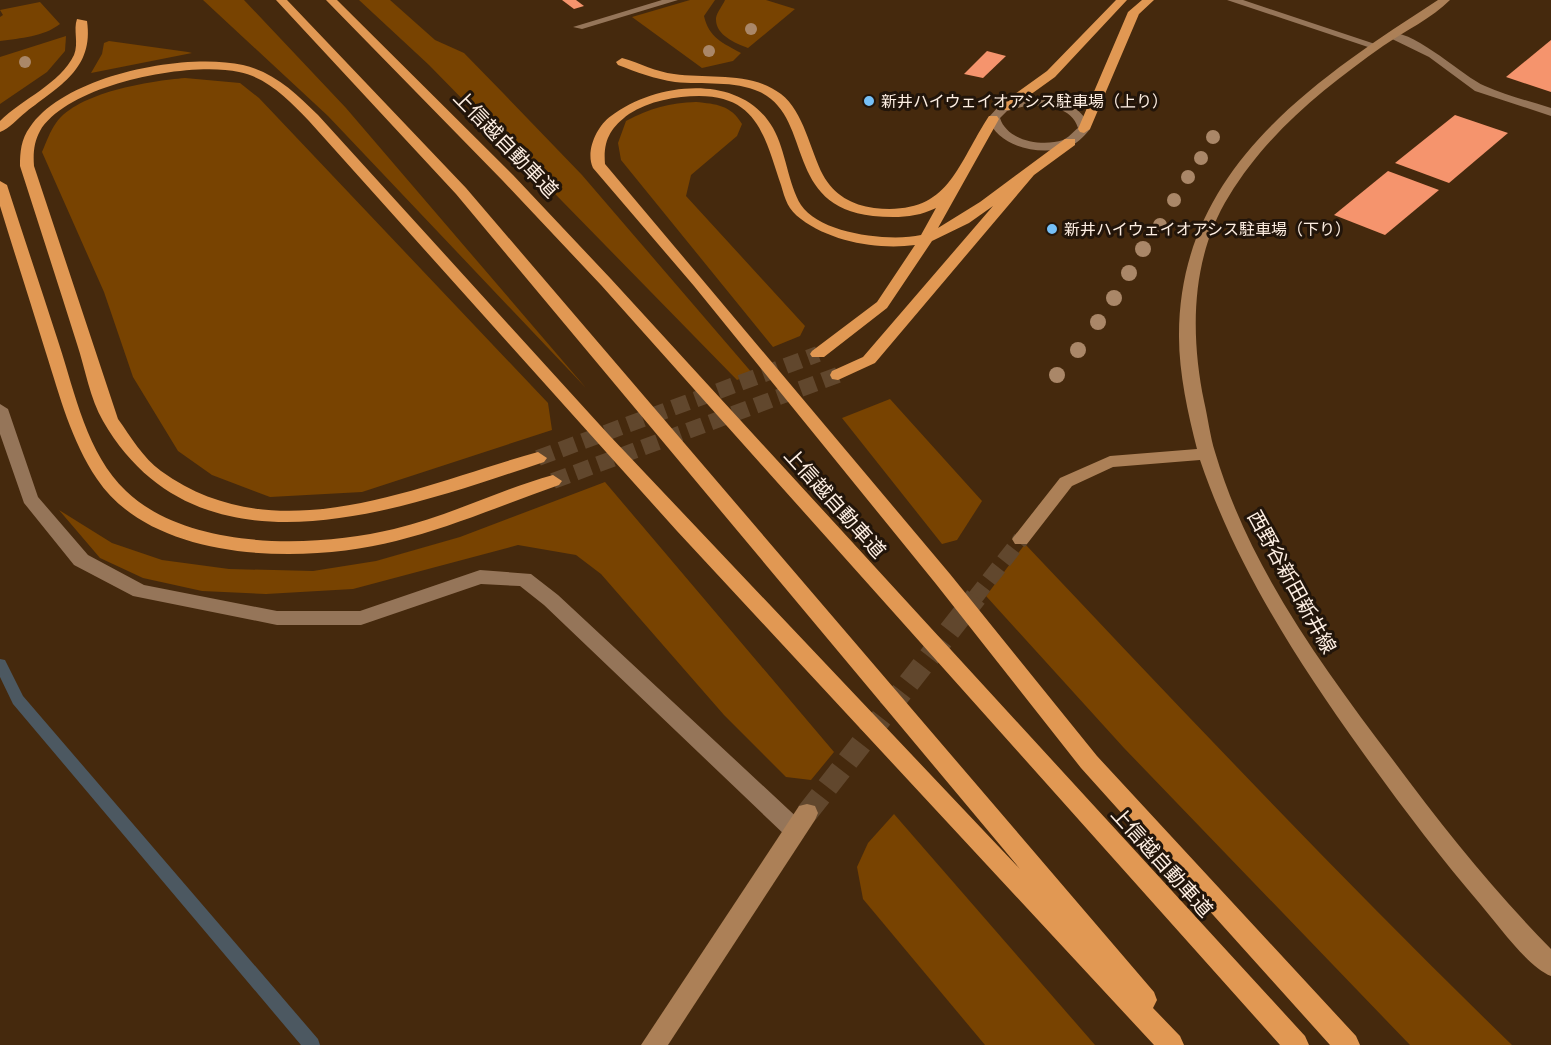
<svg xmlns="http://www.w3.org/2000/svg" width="1551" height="1045" viewBox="0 0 1551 1045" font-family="'Open Sans','Noto Sans JP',sans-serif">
  <rect width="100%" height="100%" fill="#45290d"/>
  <g fill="#784301">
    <path d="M203,0h41l102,108 240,280 -258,-272z"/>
    <path d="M359,0h31l45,40 29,13 40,41 78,81 171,199 -16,6 -308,-315z"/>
    <path d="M690,0h25l-11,16c5,22 19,27 37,37l-8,8 -31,7 -70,-51z"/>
    <path d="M725,0h41l29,9 -47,39c-13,-5 -33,-13 -32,-30 1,-6 7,-13 9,-18z"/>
    <path d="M40,2l20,22c-17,13 -39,14 -60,17v-24l3,-2 -3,-5z"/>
    <path d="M66,36l-1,15 -18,21 -47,32v-47z"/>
    <path d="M109,41l79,11 4,1 -101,20 11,-19 2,-11z"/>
    <path d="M185,78l55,5 19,15 289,305 4,27 -190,62 -92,5 -58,-22 -34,-24 -45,-74 -29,-85 -62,-140c4,-9 8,-21 14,-29 22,-31 94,-42 129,-45z"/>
    <path d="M696,102c20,2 35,3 46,22l-5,12 -46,39 -5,21 119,130 -5,10 -27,11 -152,-187 -3,-17 8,-22c24,-13 44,-18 70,-19z"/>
    <path d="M890,399l92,102 -25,39 -15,4 -100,-126z"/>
    <path d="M605,482l229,270 -23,28 -25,-3 -62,-62 -123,-141 -25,-19 -58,-10 -165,44 -87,5 -64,-3 -59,-13 -43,-20 -41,-48 53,33 50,17 67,9 84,2 63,-10 84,-24z"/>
    <path d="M1025,544c160,169 320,339 487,501h-102l-286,-297 -138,-152z"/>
    <path d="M894,814l201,231h-110l-122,-146 -6,-32 11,-24z"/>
  </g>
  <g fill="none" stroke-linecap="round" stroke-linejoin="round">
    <path fill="#4c5861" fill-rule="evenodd" d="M0,659l5,1 18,36 295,343 2,6h-19l-288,-341 -13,-27z"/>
  </g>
  <g fill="#f5946d">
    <path d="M562,0h14l8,6 -10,3z"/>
    <path d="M1551,40v52l-45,-15z"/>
    <path d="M987,51l19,5 -23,22 -19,-4z"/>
    <path d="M1455,115l53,18 -59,50 -54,-20z"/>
    <path d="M1388,171l51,19 -54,45 -51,-20z"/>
  </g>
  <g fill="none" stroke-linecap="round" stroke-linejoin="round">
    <path stroke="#61472d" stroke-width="16" stroke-dasharray="16 8" stroke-linecap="butt" d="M974,599l47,-60"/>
    <path stroke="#61472d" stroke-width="22" stroke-dasharray="22 11" stroke-linecap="butt" d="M807,813l169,-216"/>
    <g stroke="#61472d" stroke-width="16" stroke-dasharray="16 8" stroke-linecap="butt">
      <path d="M538,458l280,-104"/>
      <path d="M553,481l285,-106"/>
    </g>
    <g fill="#957559" fill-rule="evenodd">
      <path d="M662,0h16l-96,29 -9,-2z"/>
      <path d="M1029,99c25,0 53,3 61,30 -4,5 -11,13 -18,16 -27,13 -75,3 -84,-27l11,-12zM1029,105c19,1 43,2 49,23 -5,4 -10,10 -15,12 -21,7 -56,1 -63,-22l7,-7z"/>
    </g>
    <g fill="#957559" fill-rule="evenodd">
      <path d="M1227,0h16l138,46 -10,2z"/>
      <path d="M1388,33c25,-5 74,43 97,53 20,9 44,15 66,22v8l-76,-25 -46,-34 -41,-20z"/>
      <path d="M0,404l8,5 30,88 50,58 56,30 133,26h83l120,-41 51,4 27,21 245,228 3,7 -3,7 -8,2 -8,-2 -243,-232 -24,-19 -39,-2 -120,41h-84l-144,-29 -59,-31 -50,-62 -24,-69z"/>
    </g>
    <g fill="#ac8057" fill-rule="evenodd">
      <path d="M1438,0h12c-18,18 -45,31 -67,46 -59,42 -116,87 -154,150 -38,61 -39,137 -25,205 4,17 6,35 11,51 34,115 107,214 178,308 49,66 100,130 158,189v27c-23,-9 -53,-51 -70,-71 -42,-49 -82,-102 -120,-155 -65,-91 -125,-184 -161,-290l-87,7 -41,19 -45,58h-12l-3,-5 48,-61 50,-22 87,-7c-9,-35 -18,-76 -18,-112 -1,-167 134,-256 259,-337z"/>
      <path d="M807,804l8,2 3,7 -3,7 -147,225h-27l158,-239z"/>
    </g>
    <g fill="#e19853" fill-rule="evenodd">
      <path d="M276,0h11l179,188 688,804 3,8 -4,8 27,28 4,9h-30l-477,-514 -368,-410c-20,-21 -41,-43 -70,-49 -50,-11 -171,12 -199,59 -6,11 -7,22 -6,35l84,253c13,18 25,39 43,52 116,84 257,14 377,-19l9,6 -3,4c-142,47 -345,125 -441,-41 -13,-22 -18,-53 -26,-77 -19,-60 -38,-119 -57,-178 0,-14 1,-27 10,-39 35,-52 155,-75 213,-62 31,7 53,28 75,50l291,320 411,434 -564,-675z"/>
      <path d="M326,0h11l176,175 98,104 694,757 4,9h-29l-679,-760 -98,-104z"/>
      <path d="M1116,0h11l-72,77 -46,33h-8v-6l46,-33z"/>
      <path d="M1142,0h12l-15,14 -49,115 -6,4 -4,-1 -2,-3 50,-117z"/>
      <path d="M77,19l10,2c7,48 -28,65 -61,91 -8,6 -17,17 -26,20v-11c22,-22 60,-37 74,-66 5,-12 -1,-25 3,-36z"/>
      <path d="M622,58c18,5 34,14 52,16 35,5 77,-3 107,20 23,18 29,56 42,81 11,20 29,30 51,33 75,8 81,-40 115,-92h8l2,3 -61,109 42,-26 85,-63h10v6l-41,30 -159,188 -37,17 -6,-1 -2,-4 2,-4 31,-14 130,-151 -24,17 -37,18 -45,67 -63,49h-12l-2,-3 2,-3 65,-49 38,-57c-36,5 -84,-3 -114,-26 -13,-9 -16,-20 -20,-34 -16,-47 -23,-89 -82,-89 -23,0 -50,5 -70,18 -19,14 -26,27 -24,50l345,410 147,182 259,280 4,9h-30l-249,-277 -145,-184 -242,-298 -101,-118c-8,-17 4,-42 18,-52 45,-34 130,-44 162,12 13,23 15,56 28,77 19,29 89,37 120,30l15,-27c-20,10 -41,10 -63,8 -90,-10 -59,-98 -113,-124 -26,-12 -57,-7 -85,-10 -20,-3 -39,-10 -57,-17l-2,-3z"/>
      <path d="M0,181l7,4c17,53 35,106 52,159 16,49 28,110 67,147 63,60 189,57 268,38 55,-13 105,-39 159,-54l9,6 -3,4c-54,19 -107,42 -163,56 -89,23 -242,23 -299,-62 -26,-39 -37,-82 -51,-126 -15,-49 -31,-98 -46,-147z"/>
    </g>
  </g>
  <g fill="#aa8768">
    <circle cx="751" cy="29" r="6"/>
    <circle cx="709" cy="51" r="6"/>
    <circle cx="25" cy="62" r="6"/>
    <circle cx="1213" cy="137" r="7"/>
    <circle cx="1201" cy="158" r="7"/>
    <circle cx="1188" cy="177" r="7"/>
    <circle cx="1174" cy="200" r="7"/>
    <circle cx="1160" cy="225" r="7"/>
    <circle cx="1143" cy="249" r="8"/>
    <circle cx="1129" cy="273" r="8"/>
    <circle cx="1114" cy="298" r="8"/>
    <circle cx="1098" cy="322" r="8"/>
    <circle cx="1078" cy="350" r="8"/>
    <circle cx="1057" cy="375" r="8"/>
  </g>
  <g fill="#76c0f7" stroke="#22150a" stroke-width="2">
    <circle cx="869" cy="101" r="6"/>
    <circle cx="1052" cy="229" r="6"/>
  </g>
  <g text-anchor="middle" stroke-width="6" stroke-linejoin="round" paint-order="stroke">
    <g font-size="16" fill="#fdeee2" stroke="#22150a" text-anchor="start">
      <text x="881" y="107">新井ハイウェイオアシス駐車場（上り）</text>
      <text x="1064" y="235">新井ハイウェイオアシス駐車場（下り）</text>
    </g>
    <g font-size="20" fill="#fdeee2" stroke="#22150a">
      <text transform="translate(506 144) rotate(46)" y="7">上信越自動車道</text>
      <text transform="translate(835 503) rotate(48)" y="7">上信越自動車道</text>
      <text transform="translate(1292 582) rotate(61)" y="7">西野谷新田新井線</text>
      <text transform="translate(1162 862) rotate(48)" y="7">上信越自動車道</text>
    </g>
  </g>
</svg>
